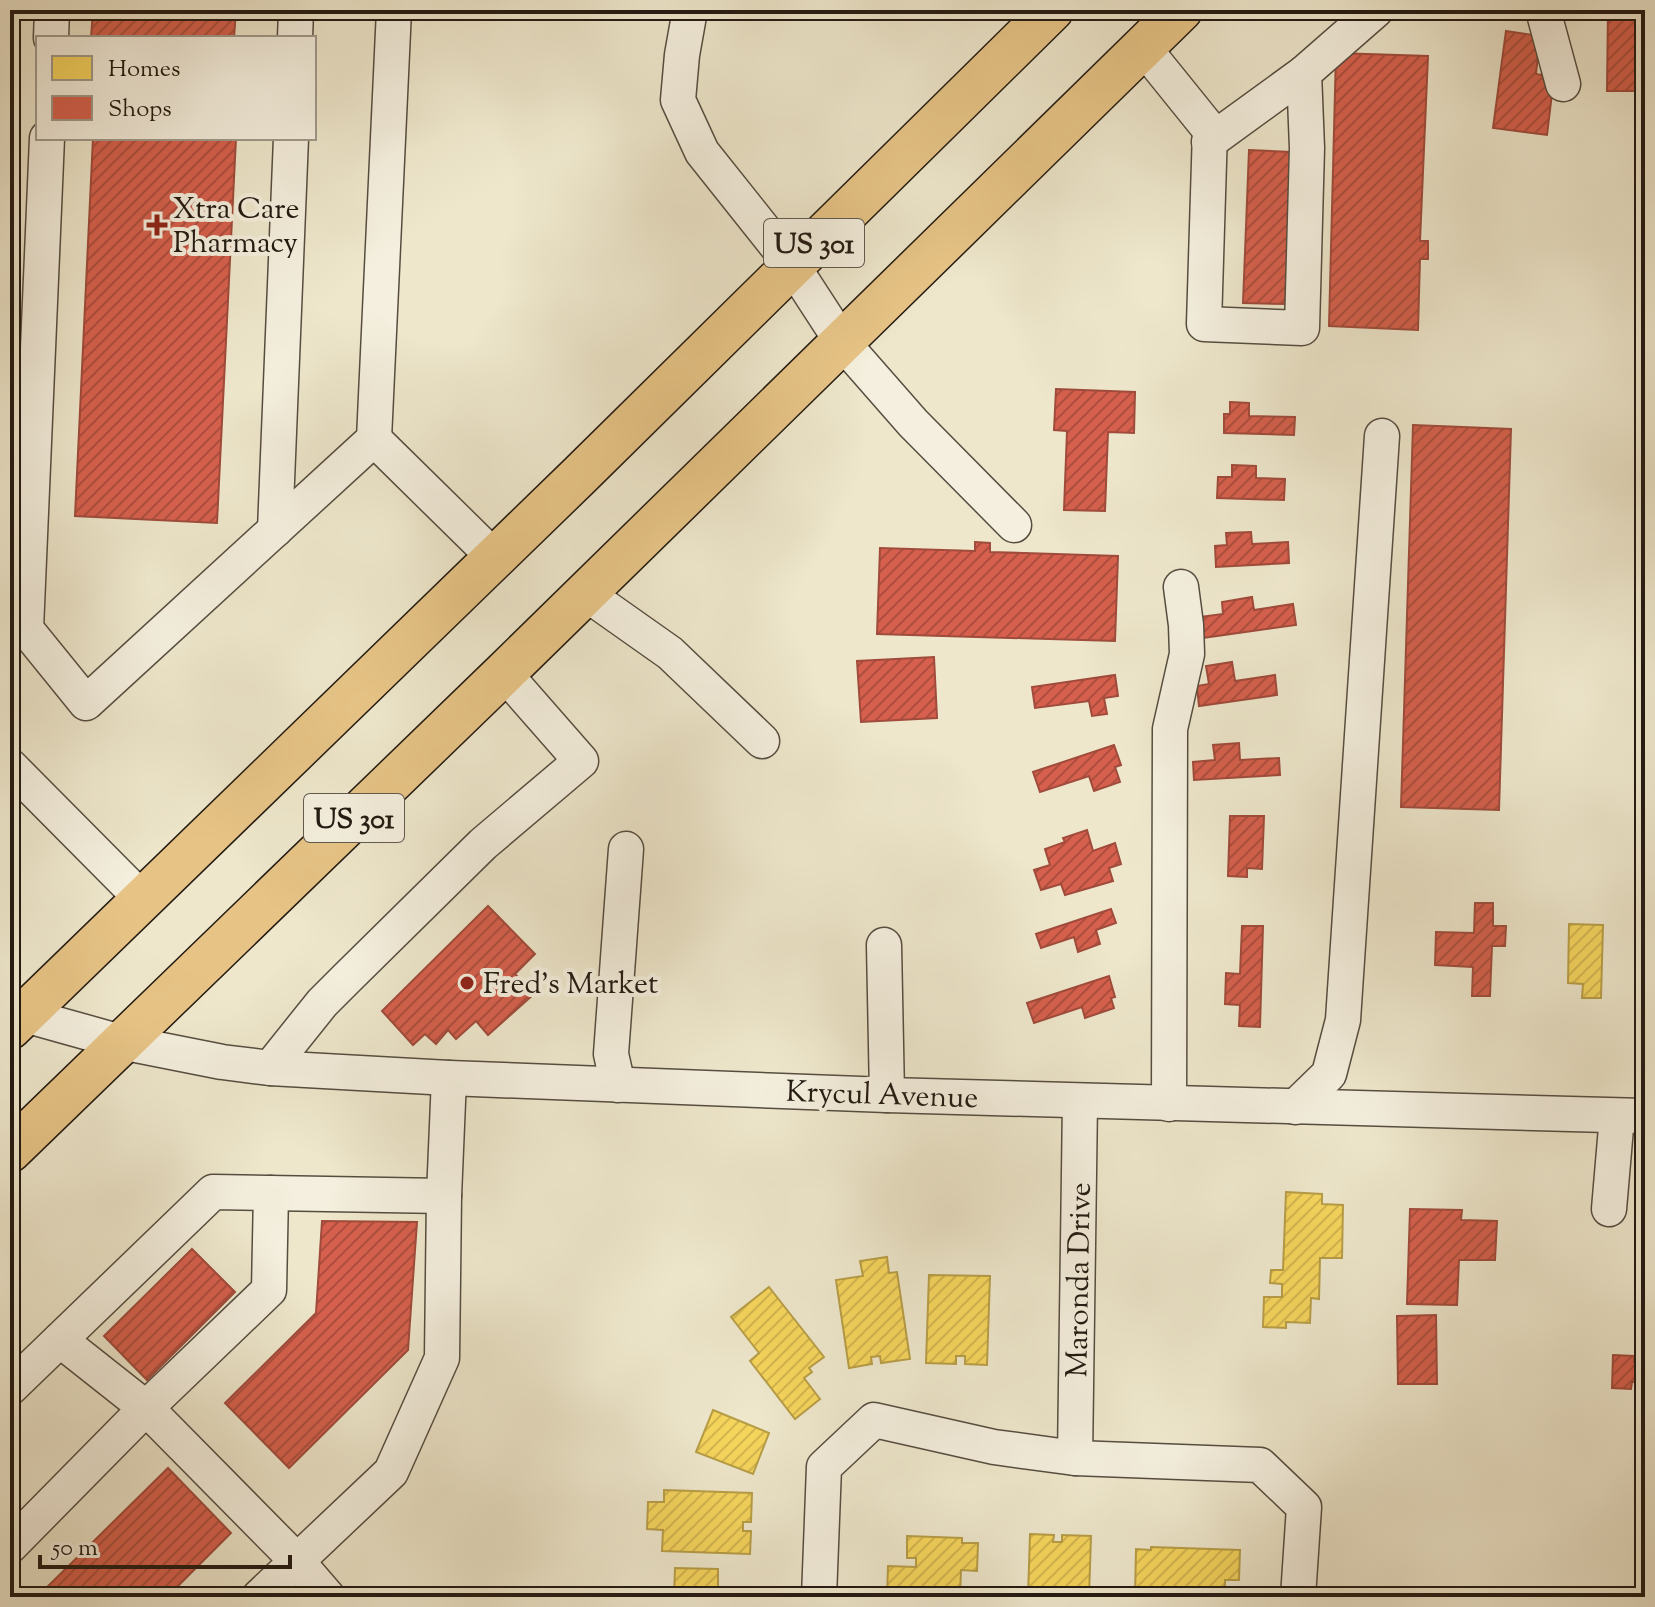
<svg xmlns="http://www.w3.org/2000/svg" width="1655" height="1607" viewBox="0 0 1655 1607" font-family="'Sorts Mill Goudy',serif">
  <defs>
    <pattern id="homes-hatch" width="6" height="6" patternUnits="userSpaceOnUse" patternTransform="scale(2)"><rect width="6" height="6" fill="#f6d55c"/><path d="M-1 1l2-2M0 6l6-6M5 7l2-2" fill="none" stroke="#d3b64f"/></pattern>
    <pattern id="shops-hatch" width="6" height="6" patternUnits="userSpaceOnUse" patternTransform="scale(2)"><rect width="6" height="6" fill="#d6604d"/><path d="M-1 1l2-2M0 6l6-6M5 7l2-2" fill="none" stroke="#ad4e3f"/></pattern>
  </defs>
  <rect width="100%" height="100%" fill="#eee7cc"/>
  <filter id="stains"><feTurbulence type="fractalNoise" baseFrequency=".0025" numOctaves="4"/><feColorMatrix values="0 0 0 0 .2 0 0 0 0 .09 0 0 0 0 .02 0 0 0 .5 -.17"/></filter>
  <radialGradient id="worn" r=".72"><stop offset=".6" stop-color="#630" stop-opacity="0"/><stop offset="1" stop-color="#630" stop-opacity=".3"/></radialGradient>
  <g fill="url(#homes-hatch)" stroke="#b79d46" stroke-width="2">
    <path d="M1569,924l34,1 -2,73h-19l1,-14 -15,-1z"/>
    <path d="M1286,1192l36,2v10l21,1 -1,53h-22l-1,41 -8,-1 -1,25 -24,-1v6l-23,-1 1,-30h18v-13l-12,-1 1,-13h12z"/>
    <path d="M887,1257l2,16 8,-1 13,87 -29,4 -1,-7 -9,1 1,7 -23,4 -13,-88 27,-4 -3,-15z"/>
    <path d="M929,1275l61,1 -3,89 -22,-1v-8h-9v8l-30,-1z"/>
    <path d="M769,1287l55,70 -15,11 3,4 -8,6 16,21 -25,20 -45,-58 9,-8 -28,-36z"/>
    <path d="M713,1410l56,23 -16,41 -57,-22z"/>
    <path d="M664,1490l88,3 -1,29h-8v9h8l-1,23 -88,-3 1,-21 -16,-1 1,-27h16z"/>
    <path d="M1030,1534l24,1 -1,7h9v-7l29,1 -2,61h-61z"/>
    <path d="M907,1536l55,2v5h16l-1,28 -16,-1 -1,27h-73l1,-31 28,1v-9h-9z"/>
    <path d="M1151,1547l89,3 -1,30h-14v12h-6v5h-84l1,-48 15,1z"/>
    <path d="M675,1568l43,1v19h4v9h-48z"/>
  </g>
  <g fill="url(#shops-hatch)" stroke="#a04b3b" stroke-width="2">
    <path d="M93,10h143l-2,28h-143z"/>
    <path d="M1608,10h37v81h-38z"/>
    <path d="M1506,31l34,5 -4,38 18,3 -7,58 -54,-7z"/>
    <path d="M1336,53l92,3 -8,185h8v18h-8l-2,71 -89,-4z"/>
    <path d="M93,138h143l-19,385 -142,-7z"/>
    <path d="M1249,150l42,2 -5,152 -43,-1z"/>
    <path d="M1056,389l79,3 -1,41 -26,-1 -3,79 -41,-1 3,-79 -13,-1z"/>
    <path d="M1230,402l19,1v13l46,1 -1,18 -70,-2v-19h6z"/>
    <path d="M1413,425l98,4 -12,381 -98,-3z"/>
    <path d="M1232,465l24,1v12l29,1 -1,21 -67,-2 1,-21h14z"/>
    <path d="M1251,532l1,12 36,-2 1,21 -73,4 -1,-21 12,-1 -1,-12z"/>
    <path d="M975,542l15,1v9l128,4 -3,85 -238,-7 3,-86 95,3z"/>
    <path d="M1252,597l2,13 39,-6 3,21 -94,13 -3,-21 24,-3 -1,-12z"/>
    <path d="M934,657l3,61 -76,4 -4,-61z"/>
    <path d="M1232,662l3,19 40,-6 2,20 -78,11 -2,-20 12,-2 -3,-18z"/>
    <path d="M1115,675l3,21 -14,2 3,16 -15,2 -3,-15 -54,7 -3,-21z"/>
    <path d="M1239,743l1,17 39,-2 1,17 -86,5 -1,-18 22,-2 -2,-15z"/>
    <path d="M1114,745l7,20 -6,2 5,15 -26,9 -5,-15 -49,16 -7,-20z"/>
    <path d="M1230,816h34l-2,53 -15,-1v9l-19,-1z"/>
    <path d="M1087,830l6,21 22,-8 6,21 -12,4 4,13 -48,14 -4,-11 -20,6 -7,-20 16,-5 -5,-16 20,-7 -2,-4z"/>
    <path d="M1475,903h18v23h13l-1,20h-13l-2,50h-18l1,-29 -38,-2 1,-33 38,1z"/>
    <path d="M488,906l47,48 -20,20 19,20 -46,41 -12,-14 -20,18 -8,-9 -12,14 -11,-10 -12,11 -31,-34z"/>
    <path d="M1111,909l5,14 -20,7 4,14 -22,8 -4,-15 -33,11 -5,-14z"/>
    <path d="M1242,926h21l-3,101 -21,-1 1,-21 -15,-1 1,-31 14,1z"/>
    <path d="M1109,976l6,21 -4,1 3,10 -29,10 -3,-11 -48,16 -7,-20z"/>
    <path d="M1410,1209l52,1 -1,10 36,1 -2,39h-36l-2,45 -50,-1z"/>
    <path d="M322,1221l95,1 -9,128 -119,118 -64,-65 91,-90z"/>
    <path d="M192,1249l43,43 -88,88 -43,-44z"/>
    <path d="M1436,1315l1,69h-39l-1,-68z"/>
    <path d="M1613,1355l21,1v6l11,1v19h-13l-1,7 -19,-1z"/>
    <path d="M168,1468l63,65 -64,64h-130z"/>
    <path d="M1504,1588l84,3v6h-84z"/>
  </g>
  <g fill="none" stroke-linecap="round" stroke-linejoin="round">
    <defs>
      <g id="minor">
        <path d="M690,10l-8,45 -4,45 24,52 90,113 50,77 71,81 101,102"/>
        <path d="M1543,10l20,74"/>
        <path d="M51,38l1,-28"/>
        <path d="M295,38l1,-28"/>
        <path d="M1143,47l67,83 -6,194 98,4 5,-180 -3,-75 72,-63"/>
        <path d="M47,138l-21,491 60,74 288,-264 20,-429"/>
        <path d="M1209,142l95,-69"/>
        <path d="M374,439l121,119"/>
        <path d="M275,530l16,-392"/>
        <path d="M585,593l85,60 92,88"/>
        <path d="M10,766l133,134"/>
        <path d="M884,945l3,150"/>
        <path d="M10,1011l111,31 101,20 48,6 179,10 438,17 758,21"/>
        <path d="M270,1068l52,-65 25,-25 136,-134 98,-83 -77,-88"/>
        <path d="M618,1085l-7,-31 15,-205"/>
        <path d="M1169,1104l1,-375 17,-75 -1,-29 -5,-38"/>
        <path d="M1295,1107l34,-33 14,-54 39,-584"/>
        <path d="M1609,1209l8,-93"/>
        <path d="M60,1340l86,68 151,153 31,36"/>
        <path d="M10,1388l203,-196 231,4 5,-118"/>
        <path d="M1075,1458l5,-357"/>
        <path d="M10,1546l136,-138 123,-118 2,-97"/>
        <path d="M259,1597l132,-125 51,-114 2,-162"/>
        <path d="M819,1597l5,-130 50,-47 120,27 81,11 185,7 44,42 -6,90"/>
      </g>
      <g id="major">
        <path d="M10,1028l568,-551 474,-467"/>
        <path d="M10,1151l494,-478 677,-663"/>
      </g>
    </defs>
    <use href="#minor" stroke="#564d40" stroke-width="37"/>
    <use href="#major" stroke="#231a12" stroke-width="45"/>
    <use href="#minor" stroke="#f4efde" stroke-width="34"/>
    <use href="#major" stroke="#e7c486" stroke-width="42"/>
  </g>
  <g fill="#8f2418" stroke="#f4efde" stroke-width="3">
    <path d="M153 213h8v8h8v8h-8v8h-8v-8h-8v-8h8z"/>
    <circle cx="467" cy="983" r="8"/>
  </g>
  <g text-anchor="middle" stroke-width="8" stroke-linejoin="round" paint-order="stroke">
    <g fill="#f4efde" stroke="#625a4f" stroke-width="2">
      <rect x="764" y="219" width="100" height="48" rx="6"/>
      <rect x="304" y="794" width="100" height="48" rx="6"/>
    </g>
    <g font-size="28" font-weight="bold" fill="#231a12">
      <text x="814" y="253">US 301</text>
      <text x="354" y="828">US 301</text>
    </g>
    <g font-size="30" fill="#231a12" stroke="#f4efde" text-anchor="start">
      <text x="173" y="218">Xtra Care<tspan x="173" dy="34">Pharmacy</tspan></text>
      <text x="483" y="993">Fred's Market</text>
    </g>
    <g font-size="30" fill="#231a12" stroke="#f4efde">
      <text transform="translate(882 1094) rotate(2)" y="10">Krycul Avenue</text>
      <text transform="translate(1078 1280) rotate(-89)" y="10">Maronda Drive</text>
    </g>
  </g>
  <rect width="1655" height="1607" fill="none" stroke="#eee7cc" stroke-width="40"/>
  <rect x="12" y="12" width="1631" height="1583" fill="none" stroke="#231a12" stroke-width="4"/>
  <rect x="20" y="20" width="1615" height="1567" fill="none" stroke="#231a12" stroke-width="2"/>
  <rect x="36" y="36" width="280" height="104" fill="#f4efde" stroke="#a09a8c" stroke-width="2"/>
  <rect x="52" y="56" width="40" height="24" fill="#f6d55c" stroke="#a09a8c" stroke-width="2"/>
  <text x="108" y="76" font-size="24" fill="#231a12">Homes</text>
  <rect x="52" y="96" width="40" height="24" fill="#d6604d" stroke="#a09a8c" stroke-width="2"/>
  <text x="108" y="116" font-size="24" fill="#231a12">Shops</text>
  <path d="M40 1555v12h250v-12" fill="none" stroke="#231a12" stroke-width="4"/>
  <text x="52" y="1555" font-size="24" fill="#231a12" stroke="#f4efde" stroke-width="6" paint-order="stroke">50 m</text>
  <rect width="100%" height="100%" filter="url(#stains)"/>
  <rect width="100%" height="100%" fill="url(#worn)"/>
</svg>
